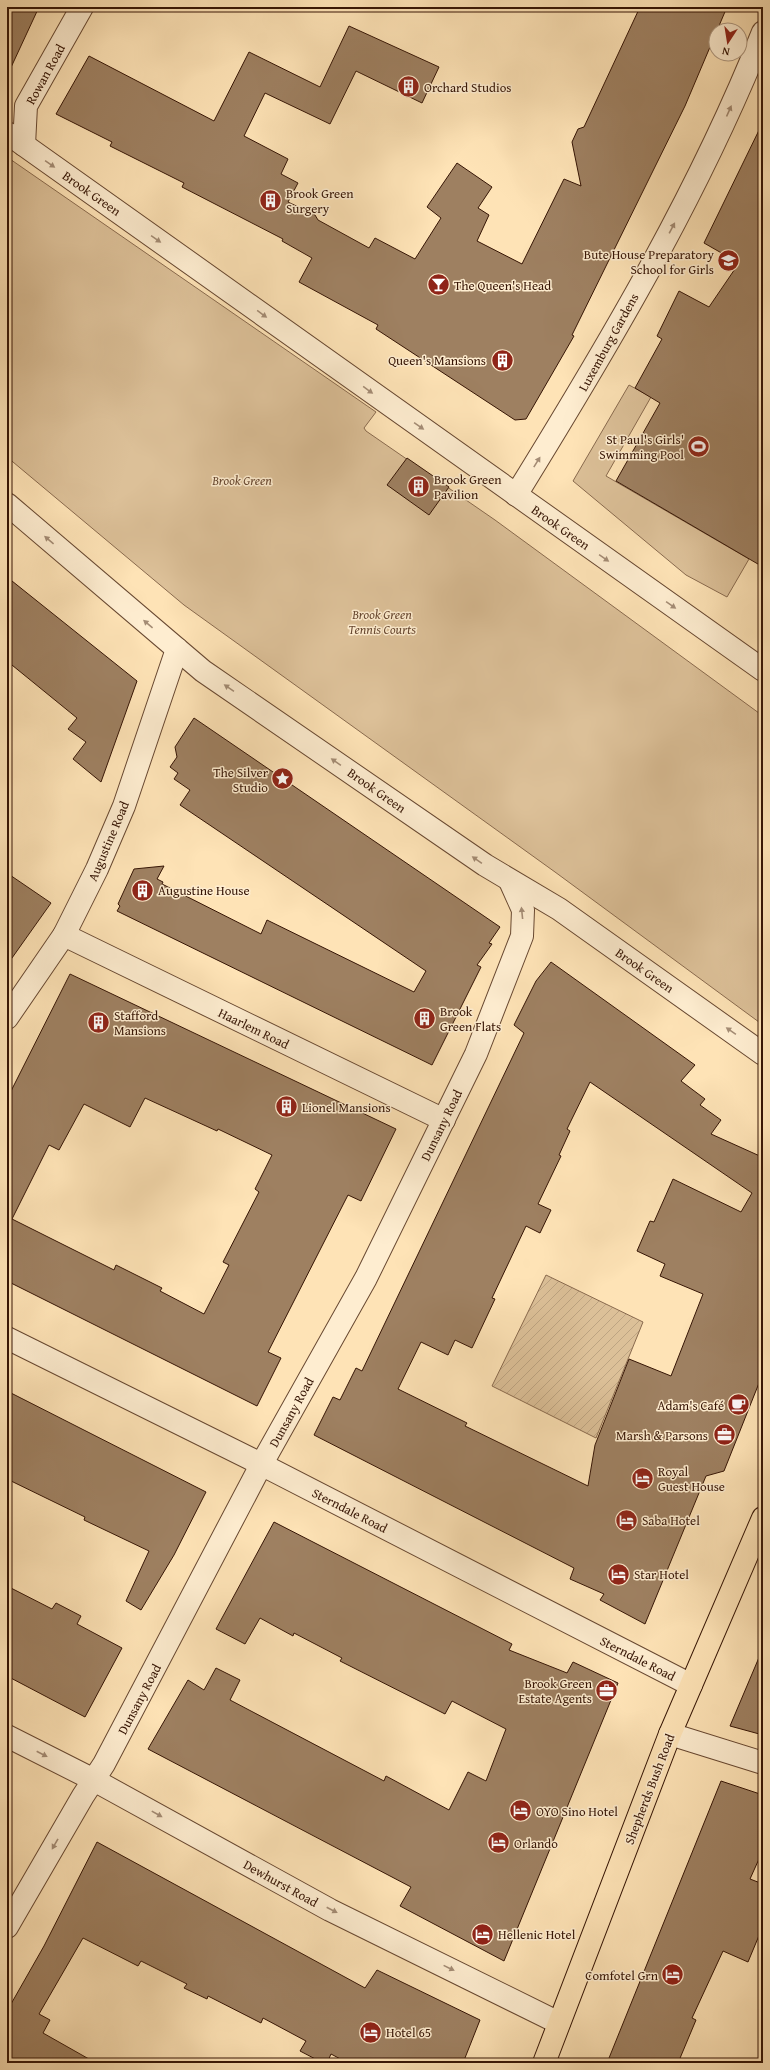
<svg xmlns="http://www.w3.org/2000/svg" width="770" height="2070" viewBox="0 0 770 2070" font-family="'Gentium Book Plus',serif">
  <defs>
    <pattern id="garden-furrows" width="10" height="10" patternUnits="userSpaceOnUse"><rect width="10" height="10" fill="#dcc098"/><path d="M-1 1l2-2M0 10L10 0M9 11l2-2" fill="none" stroke="#bda482"/></pattern>
  </defs>
  <rect width="100%" height="100%" fill="#fee3b6"/>
  <filter id="stains"><feTurbulence type="fractalNoise" baseFrequency=".005" numOctaves="4"/><feColorMatrix values="0 0 0 0 .2 0 0 0 0 .09 0 0 0 0 .02 0 0 0 .5 -.17"/></filter>
  <radialGradient id="worn" r=".72"><stop offset=".6" stop-color="#630" stop-opacity="0"/><stop offset="1" stop-color="#630" stop-opacity=".3"/></radialGradient>
  <g fill="#dcc098" stroke="#896a4e">
    <path d="M7,157l369,255 -12,16 2,3 129,89 268,196v309l-208,-153 -371,-267 -177,-148z"/>
    <path d="M629,385l22,12 -45,79 143,83 -22,38 -41,-22 -113,-94z"/>
  </g>
  <path fill="url(#garden-furrows)" stroke="#896a4e" d="M546,1275l97,47 -47,116 -104,-52z"/>
  <g fill="#9e8061" stroke="#361505" fill-rule="evenodd">
    <path d="M7,7h32l-32,69z"/>
    <path d="M640,7h87l-42,99 -113,229 2,1 -48,83 -11,1 -139,-91 2,-4 -79,-43 13,-24 -30,-17 1,-2 -101,-52 2,-4 -74,-37 2,-4 -56,-28 33,-58 125,65 35,-69 71,35 29,-61 90,41 -17,36 -66,-32 -26,53 -65,-31 -21,43 44,23 -7,15 17,9 -10,19 27,13 3,5 51,28 6,-10 40,21 26,-41 -14,-11 30,-44 35,24 -14,21 11,7 -12,26 45,23 42,-85 17,7 -9,-44 6,-13 6,-2z"/>
    <path d="M763,122v445l-147,-86 44,-78 -25,-15 27,-49 -5,-3 22,-45 30,16 30,-44 -35,-20z"/>
    <path d="M407,458l42,29 -20,28 -42,-30z"/>
    <path d="M7,577l130,104 -36,101 -28,-23 13,-17 -18,-13 9,-11 -70,-57z"/>
    <path d="M194,718l306,209 -11,16 3,1 -15,21 4,2 -49,98 -315,-154 3,-5 -2,-2 16,-35 30,-3 -7,13 6,3 -1,2 99,50 6,-14 147,72 12,-21 -246,-166 10,-15 -16,-11 4,-6 -8,-6 7,-10 -2,-10z"/>
    <path d="M7,873l44,30 -44,62z"/>
    <path d="M551,962l144,103 -14,16 24,18 -5,6 21,15 -10,14 51,23 1,216 -39,98 -18,5 -61,148 -45,-24 4,-6 -34,-15 4,-11 -260,-133 19,-38 7,3 16,-32 6,3 162,-338 -10,-8 22,-44zM590,1082l162,111 -11,19 -68,-33 -19,43 -4,-1 -13,30 28,13 -5,12 43,18 -32,82 -42,-17 -34,86 -7,41 -123,-60 2,-3 -69,-34 23,-47 27,13 7,-15 17,8 23,-49 -3,-1 34,-72 14,7 11,-23 -13,-6 23,-48 -2,-1 11,-24 -3,-2z"/>
    <path d="M70,974l326,155 -35,72 -13,-6 -80,157 13,6 -24,48 -250,-125v-182zM145,1098l72,33 1,-2 54,26 -17,34 4,3 -36,70 6,3 -25,49 -44,-23 2,-3 -46,-23 -2,5 -102,-51 37,-74 10,5 25,-46 46,23z"/>
    <path d="M7,1391l199,101 -32,63 -33,55 -15,-9 23,-50 -65,-31 1,-3 -78,-38z"/>
    <path d="M274,1522l238,122 -3,6 58,23 6,-11 45,21 -114,278 -104,-55 11,-19 -263,-138 40,-69 16,10 12,-22 24,12 -10,20 154,81 2,-5 63,34 19,-38 18,9 20,-52 -54,-28 -7,13 -105,-53 2,-3 -48,-25 -1,3 -33,-18 -15,26 -29,-15z"/>
    <path d="M7,1586l45,23 4,-6 25,13 -4,8 45,24 -37,69 -78,-41z"/>
    <path d="M763,1648v87l-33,-9z"/>
    <path d="M721,1781l42,14v55l-13,29 13,5v42l-15,36 -25,-11 -31,67 4,2 -18,43h-71z"/>
    <path d="M97,1842l268,146 12,-18 103,50 -17,43h-115l-17,-9 -4,9h-4l-23,-12 6,-10 -43,-23 -2,5 -53,-27 -1,3 -23,-11 3,-4 -46,-23 -3,5 -55,-28 -44,76 11,6 -7,13 53,30h-89v-52l37,-65z"/>
  </g>
  <g fill="none" stroke-linecap="round" stroke-linejoin="round">
    <defs>
      <g id="minor">
        <path d="M7,133l756,537"/>
        <path d="M24,145l2,-39 56,-99"/>
        <path d="M516,495c92,-149 182,-300 247,-463"/>
        <path d="M7,504l196,167 282,194 74,44 204,145"/>
        <path d="M64,935l380,185"/>
        <path d="M7,1018l57,-83 33,-66 27,-63 53,-157"/>
        <path d="M7,1338l242,120 442,227"/>
        <path d="M670,1734l93,29"/>
        <path d="M7,1736l87,44 236,130 229,113"/>
        <path d="M7,1927l76,-131 21,-32 157,-299 105,-187 110,-224 46,-118 1,-26 -13,-29"/>
      </g>
      <path id="primary" d="M544,2063l126,-329 93,-216"/>
    </defs>
    <use href="#minor" stroke="#684831" stroke-width="24"/>
    <use href="#primary" stroke="#361505" stroke-width="24"/>
    <use href="#minor" stroke="#feedd0" stroke-width="22"/>
    <use href="#primary" stroke="#fee3b6" stroke-width="22"/>
  </g>
  <defs><path id="oneway-solid" d="M-6-.8H1V-3.2L6.5 0L1 3.2V.8H-6Z"/></defs>
  <g fill="#a48c75">
    <use href="#oneway-solid" transform="translate(729 111) rotate(-66)"/>
    <use href="#oneway-solid" transform="translate(50 164) rotate(35)"/>
    <use href="#oneway-solid" transform="translate(672 228) rotate(-62)"/>
    <use href="#oneway-solid" transform="translate(156 239) rotate(35)"/>
    <use href="#oneway-solid" transform="translate(262 314) rotate(36)"/>
    <use href="#oneway-solid" transform="translate(368 390) rotate(36)"/>
    <use href="#oneway-solid" transform="translate(419 426) rotate(35)"/>
    <use href="#oneway-solid" transform="translate(537 462) rotate(-58)"/>
    <use href="#oneway-solid" transform="translate(49 540) rotate(-140)"/>
    <use href="#oneway-solid" transform="translate(604 558) rotate(35)"/>
    <use href="#oneway-solid" transform="translate(671 605) rotate(35)"/>
    <use href="#oneway-solid" transform="translate(148 624) rotate(-140)"/>
    <use href="#oneway-solid" transform="translate(229 688) rotate(-146)"/>
    <use href="#oneway-solid" transform="translate(336 762) rotate(-145)"/>
    <use href="#oneway-solid" transform="translate(477 860) rotate(-145)"/>
    <use href="#oneway-solid" transform="translate(522 913) rotate(-96)"/>
    <use href="#oneway-solid" transform="translate(731 1031) rotate(-145)"/>
    <use href="#oneway-solid" transform="translate(42 1754) rotate(27)"/>
    <use href="#oneway-solid" transform="translate(157 1814) rotate(29)"/>
    <use href="#oneway-solid" transform="translate(55 1844) rotate(120)"/>
    <use href="#oneway-solid" transform="translate(332 1910) rotate(27)"/>
    <use href="#oneway-solid" transform="translate(449 1968) rotate(26)"/>
  </g>
  <defs>
    <symbol id="building-disc" viewBox="-11 -11 22 22"><circle r="9.5" fill="#8f2418" stroke="#feedd0"/><path d="M-4-6H4V6H1V3H-1V6H-4ZM-2.5-4.3h1.7v1.8h-1.7ZM.8-4.3h1.7v1.8H.8ZM-2.5-1h1.7V.8h-1.7ZM.8-1h1.7V.8H.8Z" fill="#fff"/></symbol>
    <symbol id="school-disc" viewBox="-11 -11 22 22"><circle r="9.5" fill="#8f2418" stroke="#feedd0"/><path d="M0-5L7-2L0 1L-7-2ZM-4 1L0 2.5L4 1V4Q0 6-4 4Z" fill="#fff"/></symbol>
    <symbol id="bar-disc" viewBox="-11 -11 22 22"><circle r="9.5" fill="#8f2418" stroke="#feedd0"/><path d="M-6-5H6L.8 .8V4.5H3.5V6h-7V4.5H-.8V.8Z" fill="#fff"/></symbol>
    <symbol id="stadium-disc" viewBox="-11 -11 22 22"><circle r="9.5" fill="#8f2418" stroke="#feedd0"/><path d="M0-5a6.5 5 0 1 0 0 10a6.5 5 0 1 0 0-10ZM-3.5-1.8h7v3.6h-7Z" fill="#fff"/></symbol>
    <symbol id="sight-disc" viewBox="-11 -11 22 22"><circle r="9.5" fill="#8f2418" stroke="#feedd0"/><path d="M0-6L1.8-2.2L6-1.7L2.9 1.2L3.7 5.4L0 3.3L-3.7 5.4L-2.9 1.2L-6-1.7L-1.8-2.2Z" fill="#fff"/></symbol>
    <symbol id="cafe-disc" viewBox="-11 -11 22 22"><circle r="9.5" fill="#8f2418" stroke="#feedd0"/><path d="M-5.5-4.5H6V0H3Q3 3.5 0 3.5H-2.5Q-5.5 3.5-5.5 0ZM3-3.2v2h1.7v-2ZM-6 4.5H4V6H-6Z" fill="#fff"/></symbol>
    <symbol id="office-disc" viewBox="-11 -11 22 22"><circle r="9.5" fill="#8f2418" stroke="#feedd0"/><path d="M-6-3h4V-5.5h4V-3h4V5H-6ZM-1-4.5V-3h2v-1.5ZM-6 0V1H6V0Z" fill="#fff"/></symbol>
    <symbol id="hotel-disc" viewBox="-11 -11 22 22"><circle r="9.5" fill="#8f2418" stroke="#feedd0"/><path d="M-6-4.5h1.5V1H6V5H4.5V3h-9V5H-6ZM-4 0a1.8 1.8 0 1 1 3.6 0ZM.5 0V-2.5h3Q6-2.5 6 0Z" fill="#fff"/></symbol>
  </defs>
  <g fill-rule="evenodd">
    <use href="#building-disc" x="396" y="74" width="25" height="25"/>
    <use href="#building-disc" x="258" y="188" width="25" height="25"/>
    <use href="#school-disc" x="716" y="248" width="25" height="25"/>
    <use href="#bar-disc" x="426" y="272" width="25" height="25"/>
    <use href="#building-disc" x="490" y="348" width="25" height="25"/>
    <use href="#stadium-disc" x="686" y="434" width="25" height="25"/>
    <use href="#building-disc" x="406" y="474" width="25" height="25"/>
    <use href="#sight-disc" x="270" y="766" width="25" height="25"/>
    <use href="#building-disc" x="130" y="878" width="25" height="25"/>
    <use href="#building-disc" x="412" y="1006" width="25" height="25"/>
    <use href="#building-disc" x="86" y="1010" width="25" height="25"/>
    <use href="#building-disc" x="274" y="1094" width="25" height="25"/>
    <use href="#cafe-disc" x="726" y="1392" width="25" height="25"/>
    <use href="#office-disc" x="712" y="1422" width="25" height="25"/>
    <use href="#hotel-disc" x="630" y="1466" width="25" height="25"/>
    <use href="#hotel-disc" x="614" y="1508" width="25" height="25"/>
    <use href="#hotel-disc" x="606" y="1562" width="25" height="25"/>
    <use href="#office-disc" x="594" y="1678" width="25" height="25"/>
    <use href="#hotel-disc" x="508" y="1798" width="25" height="25"/>
    <use href="#hotel-disc" x="486" y="1830" width="25" height="25"/>
    <use href="#hotel-disc" x="470" y="1922" width="25" height="25"/>
    <use href="#hotel-disc" x="660" y="1962" width="25" height="25"/>
    <use href="#hotel-disc" x="358" y="2020" width="25" height="25"/>
  </g>
  <g text-anchor="middle" stroke-width="3" stroke-linejoin="round" paint-order="stroke">
    <g font-size="13" fill="#361505" stroke="#feedd0">
      <text transform="translate(45 74) rotate(-61)" y="5">Rowan Road</text>
      <text transform="translate(92 193) rotate(35)" y="5">Brook Green</text>
      <text transform="translate(608 342) rotate(-61)" y="5">Luxemburg Gardens</text>
      <text transform="translate(561 527) rotate(35)" y="5">Brook Green</text>
      <text transform="translate(377 790) rotate(35)" y="5">Brook Green</text>
      <text transform="translate(108 841) rotate(-67)" y="5">Augustine Road</text>
      <text transform="translate(645 970) rotate(35)" y="5">Brook Green</text>
      <text transform="translate(254 1028) rotate(26)" y="5">Haarlem Road</text>
      <text transform="translate(441 1125) rotate(-64)" y="5">Dunsany Road</text>
      <text transform="translate(291 1412) rotate(-61)" y="5">Dunsany Road</text>
      <text transform="translate(350 1510) rotate(27)" y="5">Sterndale Road</text>
      <text transform="translate(638 1658) rotate(27)" y="5">Sterndale Road</text>
      <text transform="translate(139 1699) rotate(-62)" y="5">Dunsany Road</text>
      <text transform="translate(649 1789) rotate(-69)" y="5">Shepherds Bush Road</text>
      <text transform="translate(281 1883) rotate(29)" y="5">Dewhurst Road</text>
    </g>
    <g font-size="13" fill="#361505" stroke="#feedd0" text-anchor="start">
      <text x="424" y="92">Orchard Studios</text>
      <text x="286" y="198">Brook Green<tspan x="286" dy="15">Surgery</tspan></text>
      <text x="714" y="259" text-anchor="end">Bute House Preparatory<tspan x="714" dy="15">School for Girls</tspan></text>
      <text x="454" y="290">The Queen's Head</text>
      <text x="486" y="365" text-anchor="end">Queen's Mansions</text>
      <text x="684" y="444" text-anchor="end">St Paul's Girls'<tspan x="684" dy="15">Swimming Pool</tspan></text>
      <text x="434" y="484">Brook Green<tspan x="434" dy="15">Pavilion</tspan></text>
      <text x="268" y="777" text-anchor="end">The Silver<tspan x="268" dy="15">Studio</tspan></text>
      <text x="158" y="895">Augustine House</text>
      <text x="440" y="1016">Brook<tspan x="440" dy="15">Green Flats</tspan></text>
      <text x="114" y="1020">Stafford<tspan x="114" dy="15">Mansions</tspan></text>
      <text x="302" y="1112">Lionel Mansions</text>
      <text x="724" y="1410" text-anchor="end">Adam's Café</text>
      <text x="708" y="1440" text-anchor="end">Marsh &amp; Parsons</text>
      <text x="658" y="1476">Royal<tspan x="658" dy="15">Guest House</tspan></text>
      <text x="642" y="1525">Saba Hotel</text>
      <text x="634" y="1579">Star Hotel</text>
      <text x="592" y="1688" text-anchor="end">Brook Green<tspan x="592" dy="15">Estate Agents</tspan></text>
      <text x="536" y="1816">OYO Sino Hotel</text>
      <text x="514" y="1848">Orlando</text>
      <text x="498" y="1939">Hellenic Hotel</text>
      <text x="658" y="1980" text-anchor="end">Comfotel Grn</text>
      <text x="386" y="2037">Hotel 65</text>
    </g>
    <g font-size="13" font-style="italic" fill="#684831" stroke="#feedd0">
      <text x="242" y="485">Brook Green</text>
      <text x="382" y="619">Brook Green<tspan x="382" dy="15">Tennis Courts</tspan></text>
    </g>
  </g>
  <rect width="770" height="2070" fill="none" stroke="#fee3b6" stroke-width="24"/>
  <rect x="8" y="8" width="754" height="2054" fill="none" stroke="#361505" stroke-width="2"/>
  <rect x="12" y="12" width="746" height="2046" fill="none" stroke="#361505"/>
  <g transform="translate(728 42) rotate(192)"><circle r="19" fill="#feedd0" stroke="#ae977f"/>
  <path d="M0-3L7 15L0 10L-7 15Z" fill="#8f2418"/>
  <text y="-6" font-size="11" font-weight="bold" text-anchor="middle" fill="#361505">N</text>
  </g>
  <rect width="100%" height="100%" filter="url(#stains)"/>
  <rect width="100%" height="100%" fill="url(#worn)"/>
</svg>
